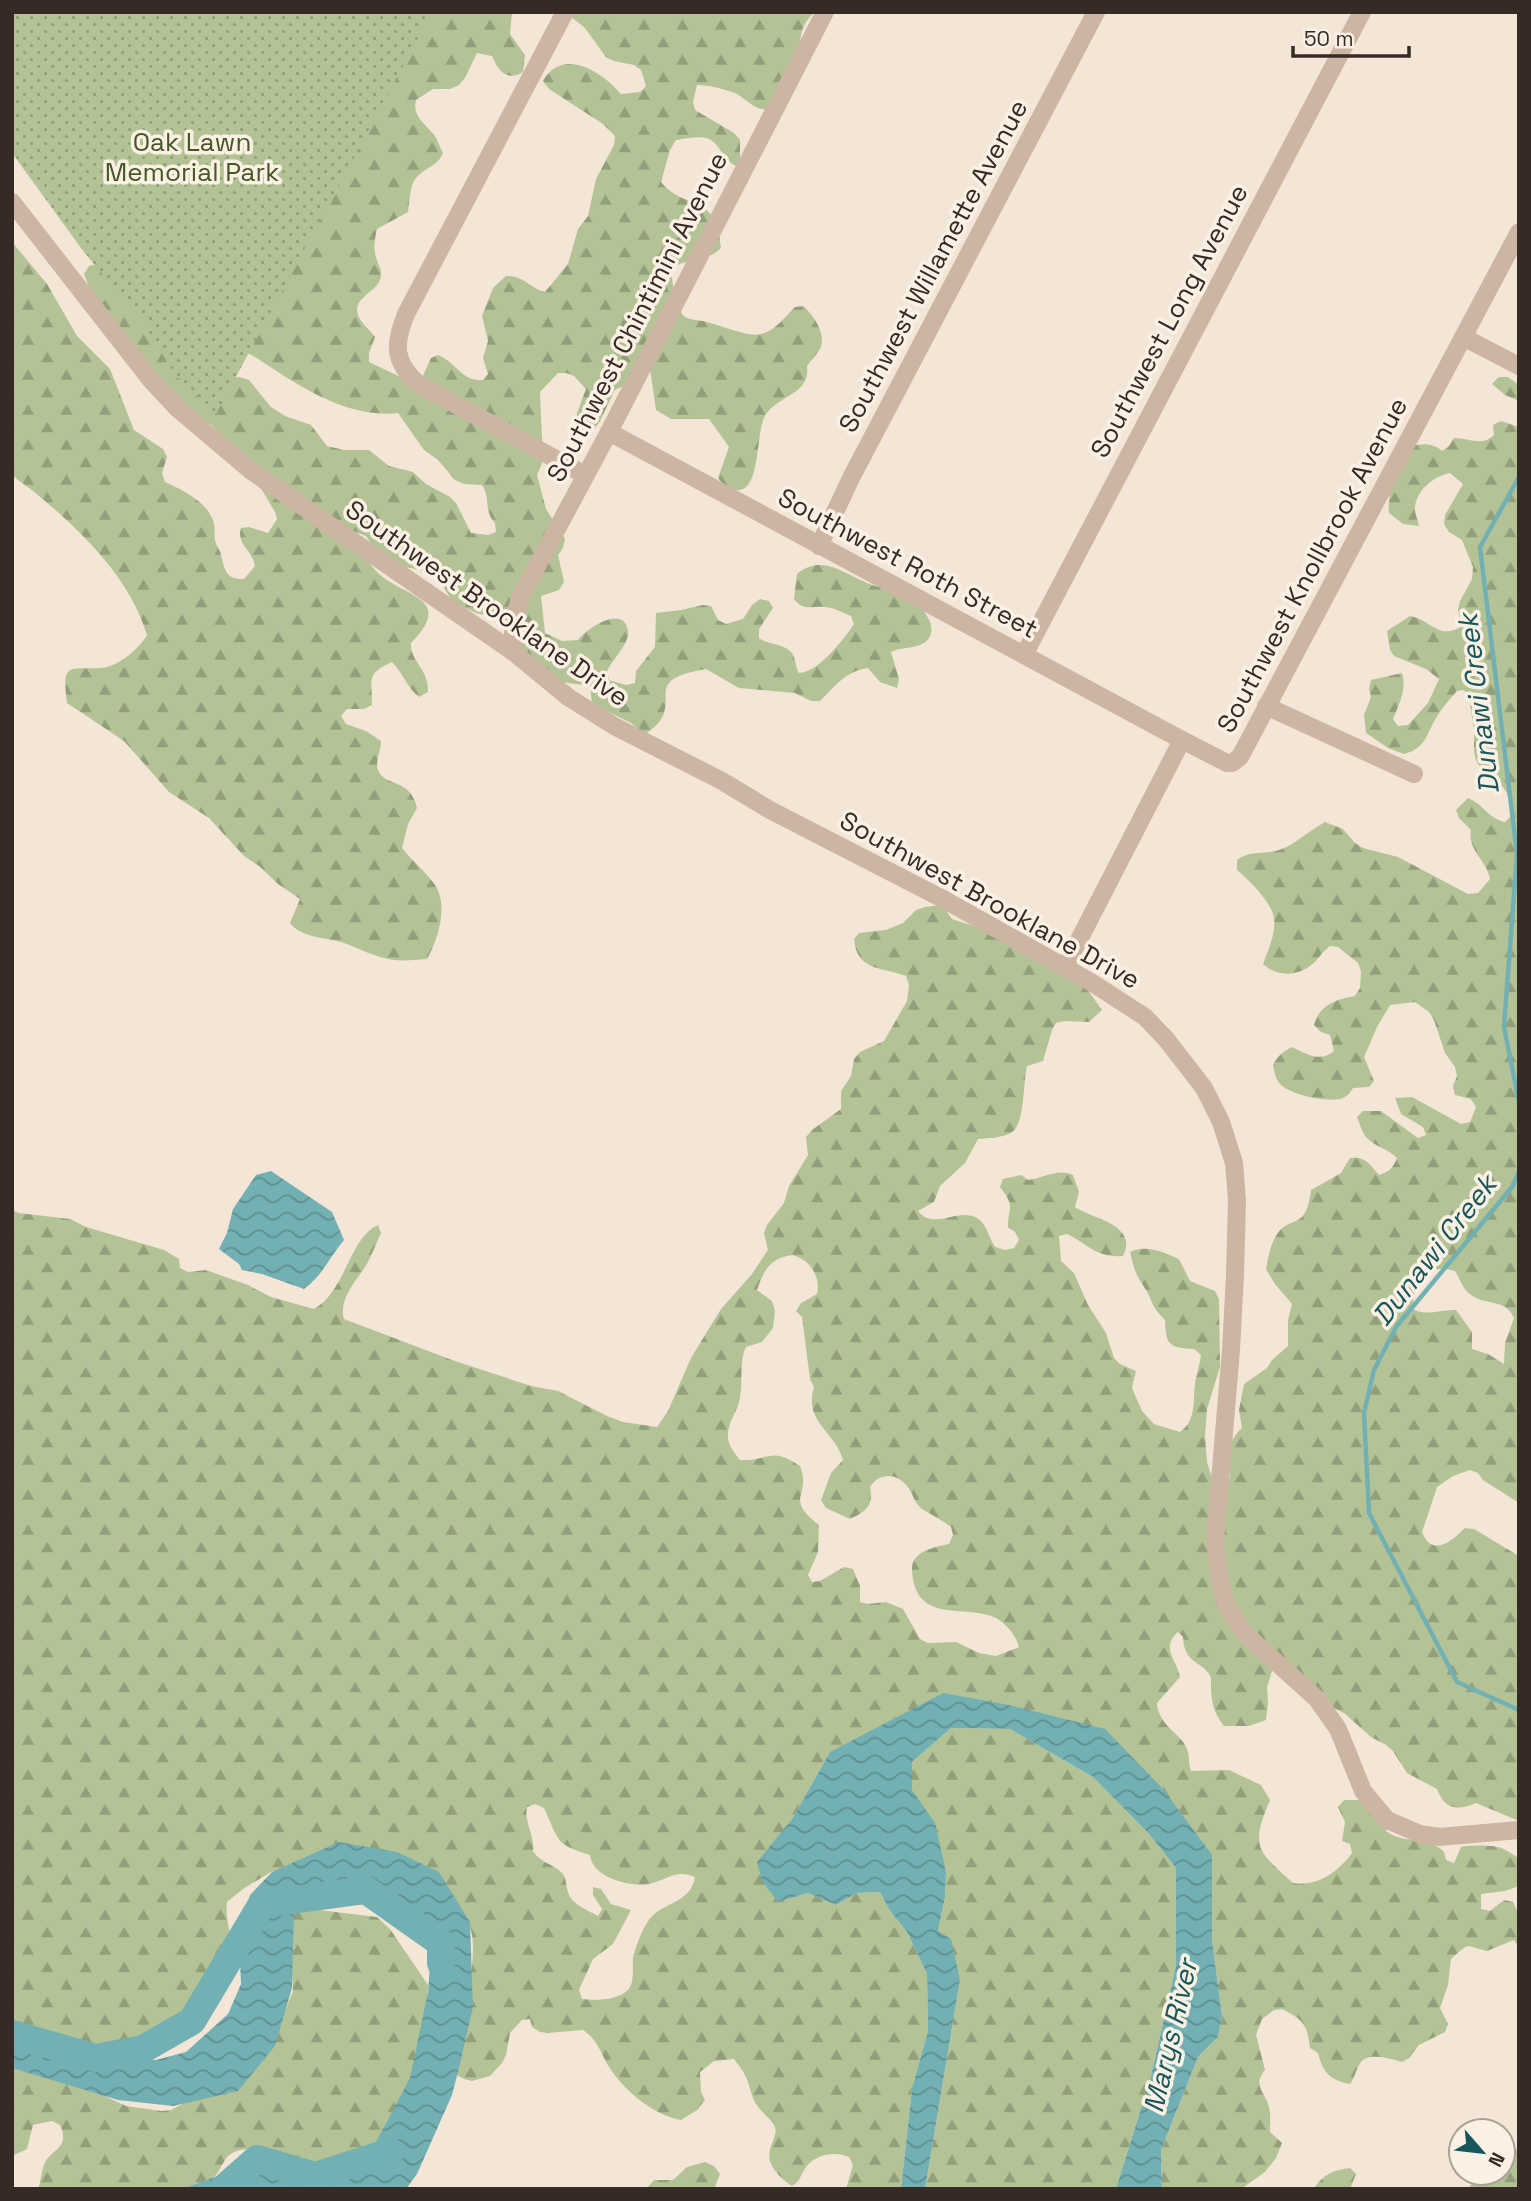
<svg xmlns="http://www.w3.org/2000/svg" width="1531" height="2201" viewBox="0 0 1531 2201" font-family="'Space Grotesk',sans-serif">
  <defs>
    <pattern id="forest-firs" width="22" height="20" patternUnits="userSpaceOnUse" patternTransform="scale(1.75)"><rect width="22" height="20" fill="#b4c396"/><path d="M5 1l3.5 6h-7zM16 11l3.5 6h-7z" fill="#939f7a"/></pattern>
    <pattern id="park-dots" width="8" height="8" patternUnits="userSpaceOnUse" patternTransform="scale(1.75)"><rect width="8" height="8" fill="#b4c396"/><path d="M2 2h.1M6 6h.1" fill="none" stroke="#939f7a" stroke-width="1.8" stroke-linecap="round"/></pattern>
    <pattern id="water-waves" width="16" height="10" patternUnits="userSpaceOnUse" patternTransform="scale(1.75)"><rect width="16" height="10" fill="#73b0b3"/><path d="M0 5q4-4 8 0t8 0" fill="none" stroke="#5f8f91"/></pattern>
  </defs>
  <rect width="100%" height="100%" fill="#f3e6d7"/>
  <g fill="url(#forest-firs)" fill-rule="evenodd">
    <path d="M271,12h241l-2,22 15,21 -2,17c-17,10 -24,-1 -31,-16l-15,-3 -12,25 -6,7 -9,4h-17l-17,11c-4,17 10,24 19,36 3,5 5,12 8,17 -5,13 -17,14 -26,24 -8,8 -7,24 -9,35l-31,17c-2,9 -4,19 -1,28 1,5 5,11 5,16 1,19 -30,23 -23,42 3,8 12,15 17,22l-6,16v9l42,20h9l11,-24 7,-3c18,7 24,27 45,25l5,-6 -5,-16 5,-17 -6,-25 11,-28 13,-12c17,-1 24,12 39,16l23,-28 10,-35 10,-13 8,-37 18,-34 1,-9 -12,-12 -54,-35 -6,-8c19,-35 60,-9 78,13l19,-2 6,-6 -5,-16 -7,-5 -20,-4 -8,-4 -21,-29 -20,-16h251c-20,13 -14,35 -20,55 -3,7 -17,32 -23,38 -12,13 -27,-7 -38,-12 -12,-4 -25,-8 -38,-8l-4,17 2,8 39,23 6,7v18l-4,8c-13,-6 -17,-25 -30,-28 -9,-2 -21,1 -30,2l-6,10 -9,32c24,30 55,8 60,66 -13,14 -34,10 -49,20 -2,8 5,41 11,47 5,5 13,5 20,6 14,3 47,17 58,13 14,-3 24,-17 34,-27l8,-1c12,10 26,32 15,46 -3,5 -7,8 -11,14 4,29 -30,29 -42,50 -10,17 -3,78 -30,74 -8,-2 -12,-6 -17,-12l11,-31 -20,-28h-38l-15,-9 -6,-41 -18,13 -17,8 -16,33 -6,7 -8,3 -9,-4 1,-16 9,-24 -12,-13 -8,-3h-8l-18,19 2,46 3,18 -8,19 9,34 19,30 -2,9 -5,7 6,27 -5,8 -18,6 4,37 17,8 16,-1c8,-11 46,-37 50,-9 2,12 -16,29 -21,40l2,9 17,5 9,-2 1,-12 19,-24 1,-34 25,-3 22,-5 8,1 7,14 8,4 17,-5 9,-14 8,-6 9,2 4,7 -14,21v9c9,7 24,5 32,14 5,5 4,15 8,21 20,-1 44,-33 55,-49l-3,-8c-8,-3 -18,-9 -27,-9 -13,-1 -21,4 -30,-8l3,-25c26,-22 50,2 75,11 8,3 18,2 26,6 14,6 40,28 32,45 -6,14 -28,10 -39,16l8,27 -2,9 -17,-6 -12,-14c-22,3 -33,18 -48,33h-9l-16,-8 -56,-5 -33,-19c-10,2 -29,5 -36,13 -12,12 8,32 -25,52l-14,-11 -39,-19 -2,-18 -35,-5 -27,-14 -15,-42 -9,-5 -28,-7 -16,-8 -9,-5 -14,-25 -16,-5 -37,-7 -18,-27 -18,-7c10,16 21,38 36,49 28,20 68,23 27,65 -1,19 18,25 17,49l-9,5c-12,-9 -16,-24 -27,-35 -26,12 -20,16 -20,43l-8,4h-17l-6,7 5,8 20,7 15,10c0,9 -6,21 -3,29 6,17 33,8 39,38l-9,16 -6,24c9,12 21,21 30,33 18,20 7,57 -5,78 -11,1 -23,2 -34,1 -19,-3 -34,-12 -52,-18 -18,-5 -39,-4 -51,-19l10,-24 -22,-15 -19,-18 -15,-10 -35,-38 -40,-26 -45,-51 -57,-38c-6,-43 3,-33 35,-35 17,-2 37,-19 45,-33 -17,-57 -65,-103 -109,-140 -8,-7 -17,-12 -26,-20v-233l35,42 30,52 33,33 24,61 29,19 4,8 -5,16 3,9c17,8 39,18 47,36 4,7 2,15 3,22 1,6 5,9 6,15 4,15 5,25 23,24l11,-13c-2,-16 -19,-21 -14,-38l8,-1 19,6 9,-14 -2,-7 -13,-22 -22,-20 -9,-26 -21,-20 -24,-13 -93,-113 -9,-24 5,-8 9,-2zM241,352l9,2c44,28 93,65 148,59l26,37 14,10 17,20 9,4 18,1c9,12 1,26 13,38l1,9 -8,3 -17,-2 -15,-30 -6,-6 -24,-13 -13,-12 -24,-6 -20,-16h-25l-17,-4 -16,-21 -26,-9 -14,-9 -22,-27 -10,-3 -16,3z"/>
    <path d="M1499,377h9l11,8v16l-14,-6 -13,-11z"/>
    <path d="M1501,421l18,6v1076l-36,-23 -5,-7 -8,-3 -17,6 -16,11 -15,45c10,26 30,9 43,-4l9,1 45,27v265l-43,-18c-19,8 -31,7 -39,-14l-30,-16 -14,-22 -7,-6 -15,-8 -27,-24 -24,-12 -40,-33 -8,3 -5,16 1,16 -2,17 -17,6h-25c-10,-13 -12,-21 -13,-37 0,-1 0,-10 0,-11 -6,-17 -27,-12 -28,-41l-5,-5c-18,16 -1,28 2,45l-23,26c1,23 26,32 30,46 3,7 1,14 4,22l38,-1 32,15 9,15c-20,48 -13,50 23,83 24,4 45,-11 59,-30l-2,-9 -8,-3 3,-19 -7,-15 6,-7h17l26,23 -1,8c18,14 42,4 58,21l2,8 8,3 7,-16c6,-2 30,-2 36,0 7,1 15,7 22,11v28l-14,5 -24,3v15l9,2 14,-11 9,2 6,12v34l-5,-8 -27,11c-23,-5 -16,-10 -36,8l-3,26 -8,23 8,16 -3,8 -26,13 -10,13 -7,4c-11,-3 -32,-10 -41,0 -5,6 -6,16 -11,22 -21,-4 -27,-12 -32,-31l-8,-5c-3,-25 -7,-28 -28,-39l-8,1 -12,9 -6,16 9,35c-13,16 0,21 4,37 2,8 1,17 1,25l12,11 -6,15 -11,14 -24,17h-79l-1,-39 37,-93 20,-20 4,-21 -10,-76v-85l-203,-150 -179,47 -38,67 -34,44 20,39 30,-9 28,12 21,-12 23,-1 10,19 17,21 20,42 1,57 -16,57 -11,101h-55l7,-24 -4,-8c-14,-6 -33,-3 -43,10 -6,8 -5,14 -14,19 -44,-31 -9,-45 -18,-61 -4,-7 -14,-14 -18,-21 -5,-8 -6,-18 -10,-27 -2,-6 -8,-12 -12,-18l-20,2 -14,11 1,20 4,8 -8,10 -16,10c-26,-4 -55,-28 -70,-50 -10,-14 -12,-30 -28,-40l-35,3 -8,-1 -8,-5 -2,-8 -8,1 -12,13 -4,22 -4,8 -12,13 -18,5 -8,-2 -18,-10c9,-34 42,-122 19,-152l-154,-57 -40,12 -28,17 -16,13c-3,19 8,39 4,58 -6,29 -79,105 -109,104 -9,0 -25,1 -32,-3 -10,-5 -13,-17 -25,-20 -16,-5 -36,-4 -53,-7v-824l7,3 51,6 16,8 78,23 15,9 1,9 8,4 18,-2 42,15 23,12 43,12c32,-18 35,-71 64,-84l3,8c-5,11 -9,21 -14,31 -10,16 -29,35 -23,55l108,41 79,26 27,5 49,25 16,6 34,5 11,-16 23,-53 30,-49 31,-35 16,-24 -4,-17 3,-8 17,-22 5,-17 19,-31 -2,-18 6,-7 29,-21v-18l10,-15 3,-17 6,-7 24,-11 23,-40 2,-16 -3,-9c-23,-9 -49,-4 -52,-37l5,-6 27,-3 17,-7 13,-13 9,-3 17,-2 10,14 44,14 91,56 15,21 -13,12 -25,-1 -8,2 -4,7 -9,31 -16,5c-4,16 -2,58 -15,66 -8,6 -24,6 -34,7l-13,24 -25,23 -6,16 -16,9c16,20 40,-4 59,7 10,6 12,20 18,29l10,3 9,-2 5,-8 -4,-8 -7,-5c0,-22 8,-19 -8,-40l3,-8 18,-4 7,5c16,-2 29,-12 45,-5l6,17 -4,15c18,12 64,18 48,49 -27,2 -35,-12 -56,-22l-8,2 2,25 13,12 14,32 18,28 8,25 6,6 16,7 -4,17 10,23 12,13 26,8c16,-11 13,-30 15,-48 1,-10 5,-19 6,-29l-7,-6c-25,-1 -28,-4 -29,-29 -14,-14 -11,-16 -19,-30 -11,-17 -11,-18 -16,-38 16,-8 34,0 49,7l11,22 25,10 4,8 1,68 -13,42 -2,27 2,26 7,23 10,-1 6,-6c-2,-19 -4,-36 12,-50l-3,-18 5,-26 23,-16 5,-8 16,-14v-26l4,-16 -17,-20 -9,-15c2,-10 4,-24 10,-33 14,-23 30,-3 35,-46l30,-17 9,-15c15,-2 19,5 29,17 10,-3 14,-7 18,-17 -9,-9 -21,-11 -30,-20 -5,-5 -7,-14 -10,-21l6,-6h18l37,27 8,-3 -3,-8 -22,-13 -6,-16 17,-1 49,27 9,-2 6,-15 -5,-8 -16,-4 -2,-9 4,-10 -2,-9 -10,-14 -11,-33 -5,-8 -14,-10 -25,3 -13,22 -13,30 10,24 -5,6 -16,1c-3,5 -6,9 -13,11 -14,3 -54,-4 -62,-18 -3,-4 -4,-12 -5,-16 5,-10 10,-13 19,-18 15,7 28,16 42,4l-4,-16 -9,-3 -7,-7c5,-20 23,-26 41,-29l5,-8 1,-17 -3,-8 -20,-16 -8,-1c-9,6 -12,15 -20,20 -15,11 -34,10 -47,-2 5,-14 15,-34 10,-50 -4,-14 -25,-35 -36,-44v-10c11,-9 25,-6 39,-9 18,-5 32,-20 49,-29l18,7 12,14 8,5 35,9 70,37 10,-1 12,-14c-3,-19 -23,-29 -19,-49l-12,-12 -3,-8 12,-12c15,6 21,21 37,24l7,-7c-5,-38 -13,-24 -32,-48 -9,-12 -5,-25 -6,-38 -2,-11 -4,-21 -4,-33l-6,-6 -7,1c-8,9 -15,17 -21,27 -10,17 -10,30 -32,36l-16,-6 -22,-15 -2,-18 7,-18 -2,-8 2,-9 31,-7c5,16 -3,31 -9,46l5,7 10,-1 20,-22 11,-24 -13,-10 -32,-13 -4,-6 -3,-19 23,-15c22,4 28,25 52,10l-4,-16 2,-9 12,-22 1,-12 -11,-27 -13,-8 -5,-8 1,-9 18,-31 -13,-11c-16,3 -35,18 -35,36 0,5 3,11 4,17l-16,-2 -14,-11c-2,-12 6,-49 13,-59 8,-12 31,-13 40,-3l7,-5 5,-8c15,0 28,9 40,-3l-1,-10zM792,1255c18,4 29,22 25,39l-16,9 -5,8 6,6 8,62 4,8c-11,35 22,45 29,73l-12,13 -10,27 5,8 24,11c16,-8 24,-13 20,-32 9,-14 26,-15 37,-1 6,7 7,17 15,23 10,6 20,11 29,18l2,8 -4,9c-14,3 -38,7 -37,26 3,56 53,33 84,48 11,6 20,18 23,29l-23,9 -17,-3 -23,-11 -28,1 -8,-4 -17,-30 -17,-7 -18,2 -8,-2v-16l-7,-17 -9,-2 -24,14 -8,1 -4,-7 10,-23 1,-27c-36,-28 -7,-28 -19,-59 -30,-20 -30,-5 -60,-6 -5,-7 -13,-15 -12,-25 0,-14 10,-24 12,-37 3,-16 -1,-37 6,-51l16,-5 11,-14 2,-17 -3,-10 -15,-11c7,-20 13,-32 35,-35zM1435,1269h12l8,2c5,8 8,19 16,24 15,11 34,3 43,23l-9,25 -1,21 -16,-10 -16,-5v-17l-16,-22c-16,-1 -29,7 -43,-1 0,-18 4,-34 22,-40zM535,1804l9,4c15,32 10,36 46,47 2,22 38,32 58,29 17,-3 29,-16 47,-7 -5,29 -36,24 -48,46 -6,9 -12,25 -14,35 -1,10 2,24 -5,32 -10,10 -33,11 -46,9l-3,-9 14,-31 20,-15 18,-34 -20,-6 -10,-15 -8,-2v8l9,14 -4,7c-9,-5 -22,-10 -28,-19 -5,-9 -2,-20 -10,-26 -10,-8 -20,-9 -27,-20 2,-16 -9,-28 -6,-44z"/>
    <path d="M951,1728l59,1 83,48 56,57 27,34v98l-25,110 -35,113h-191l35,-209 -22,-49 7,-34 1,-25 -6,-22 -28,-60v-28z"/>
    <path d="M295,1907l82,10 13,12 38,56 -6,99 -57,73c-16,7 -45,15 -62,10 -21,-6 -40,-20 -62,-17 -19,3 -17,19 -29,29 -5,4 -14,7 -20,10h-154c3,-8 3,-16 6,-24 6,-17 27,-15 16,-40l-8,-4 -19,4 -6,24 -15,7v-103l114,53 36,5 9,-1 15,-8 97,-86 10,-25 -1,-18 -20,-19z"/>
    <path d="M1519,2146v43h-51c10,-15 18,-16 35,-16v-11l5,-2z"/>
    <path d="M705,2162l9,4 6,8 -6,15h-68l8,-9h19l14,-13z"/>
    <path d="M1350,2168l6,6 -6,15h-36c8,-15 21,-19 36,-21z"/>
  </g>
  <path fill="url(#park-dots)" d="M12,12h420l-216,402 -41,-39 -31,-51 -60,-72 -72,-99z"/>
  <g fill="url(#water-waves)">
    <path d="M271,1171l61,41 12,28c-16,19 -20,34 -40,49l-42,-15 -20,-4 -3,-6 -20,-15 8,-16 6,-24 23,-34z"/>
    <path d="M943,1693l66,12 96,24 59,61 48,65v85l10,76 -4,21 -20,20 -37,93 1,39h-46l35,-113 25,-110v-98l-27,-34 -56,-57 -83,-48 -59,-1 -39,34v28l23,33 11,49 -1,25 -7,34 13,8 9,41 -35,209h-24l11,-101 16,-57 -1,-57 -20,-42 -17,-21 -10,-19 -23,1 -21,12 -28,-12 -30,9 -16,-21 -5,-19 35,-43 38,-67z"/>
    <path d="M339,1842l58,10 42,20 31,50 3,85 -15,65 -6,23 -35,79 -11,15h-223l66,-25 56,11h40l31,-33 34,-64 18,-86 3,-41 -7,-22 -43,-35 -36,-12 -29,7 -22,20 -2,79 -17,58 -37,45 -65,15 -55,-6 -106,-32v-47l30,16 59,17 55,6 30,-8 42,-38 13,-30 -2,-48 11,-41 22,-23z"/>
  </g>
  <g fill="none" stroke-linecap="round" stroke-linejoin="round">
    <g stroke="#73b0b3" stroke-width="4.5">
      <path d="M1519,477l-39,70 37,307 -13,173 15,75"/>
      <path d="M1519,1172l-7,15 -116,140 -22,43 -10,43 5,100 88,169 62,28"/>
    </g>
    <g stroke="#73b0b3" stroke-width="28">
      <path d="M12,2034l84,24 47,-9 49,-28 70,-117 104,-14 75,53v20"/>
      <path d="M223,2189l34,-30 58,17 75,-24"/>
    </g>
    <g stroke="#ccb5a2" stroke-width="18">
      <path d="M565,12l-159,302c-12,30 -13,47 12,70l167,91"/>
      <path d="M1463,337l56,29"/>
      <path d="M609,432l573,308 45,23h5l8,-6 279,-525"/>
      <path d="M819,546l33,-70 244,-464"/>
      <path d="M512,651l2,-34 8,-23 87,-162 216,-420"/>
      <path d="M1024,655l338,-643"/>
      <path d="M1266,706l148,68"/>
      <path d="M1065,967l117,-227"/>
    </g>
    <path stroke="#ccb5a2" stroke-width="18" d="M12,202l138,177 28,30 72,61 262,181 56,46 46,29 108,55 48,29 175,90 146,82 54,35 21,22 38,49 17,34 13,41 3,37 -2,75 -4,75 -16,190 5,40 6,25 19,29 72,65 21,30 25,62 24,29 33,14 19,3 80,-7"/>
  </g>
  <g text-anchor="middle" stroke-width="7" stroke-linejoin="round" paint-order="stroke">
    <g font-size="26" fill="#455727" stroke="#fbf0e4">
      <text x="192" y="151">Oak Lawn<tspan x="192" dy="30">Memorial Park</tspan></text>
    </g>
    <g font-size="26" fill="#362a25" stroke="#fbf0e4">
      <text transform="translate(933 266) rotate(-62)" y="9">Southwest Willamette Avenue</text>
      <text transform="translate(637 317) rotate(-63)" y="9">Southwest Chintimini Avenue</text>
      <text transform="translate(1169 321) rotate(-62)" y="9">Southwest Long Avenue</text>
      <text transform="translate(908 563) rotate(28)" y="9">Southwest Roth Street</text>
      <text transform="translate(1312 565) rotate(-62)" y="9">Southwest Knollbrook Avenue</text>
      <text transform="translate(487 603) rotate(35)" y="9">Southwest Brooklane Drive</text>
      <text transform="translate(990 900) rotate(29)" y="9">Southwest Brooklane Drive</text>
    </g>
    <g font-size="28" font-style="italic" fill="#17575b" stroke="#fbf0e4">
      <text transform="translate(1478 704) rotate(-97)" y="10">Dunawi Creek</text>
      <text transform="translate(1434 1250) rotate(-52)" y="10">Dunawi Creek</text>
      <text transform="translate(1170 2036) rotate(-77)" y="10">Marys River</text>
    </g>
  </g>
  <rect width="1531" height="2201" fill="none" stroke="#362a25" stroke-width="28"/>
  <g transform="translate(1482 2152) rotate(118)"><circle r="33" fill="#fbf0e4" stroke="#aca198" stroke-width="2"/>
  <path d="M0-5L12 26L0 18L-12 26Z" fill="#17575b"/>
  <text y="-10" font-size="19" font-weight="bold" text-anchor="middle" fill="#362a25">N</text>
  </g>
  <path d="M1293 46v10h116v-10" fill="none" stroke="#362a25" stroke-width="3.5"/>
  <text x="1304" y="46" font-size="21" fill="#362a25" stroke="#fbf0e4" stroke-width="5" paint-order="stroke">50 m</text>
</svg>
